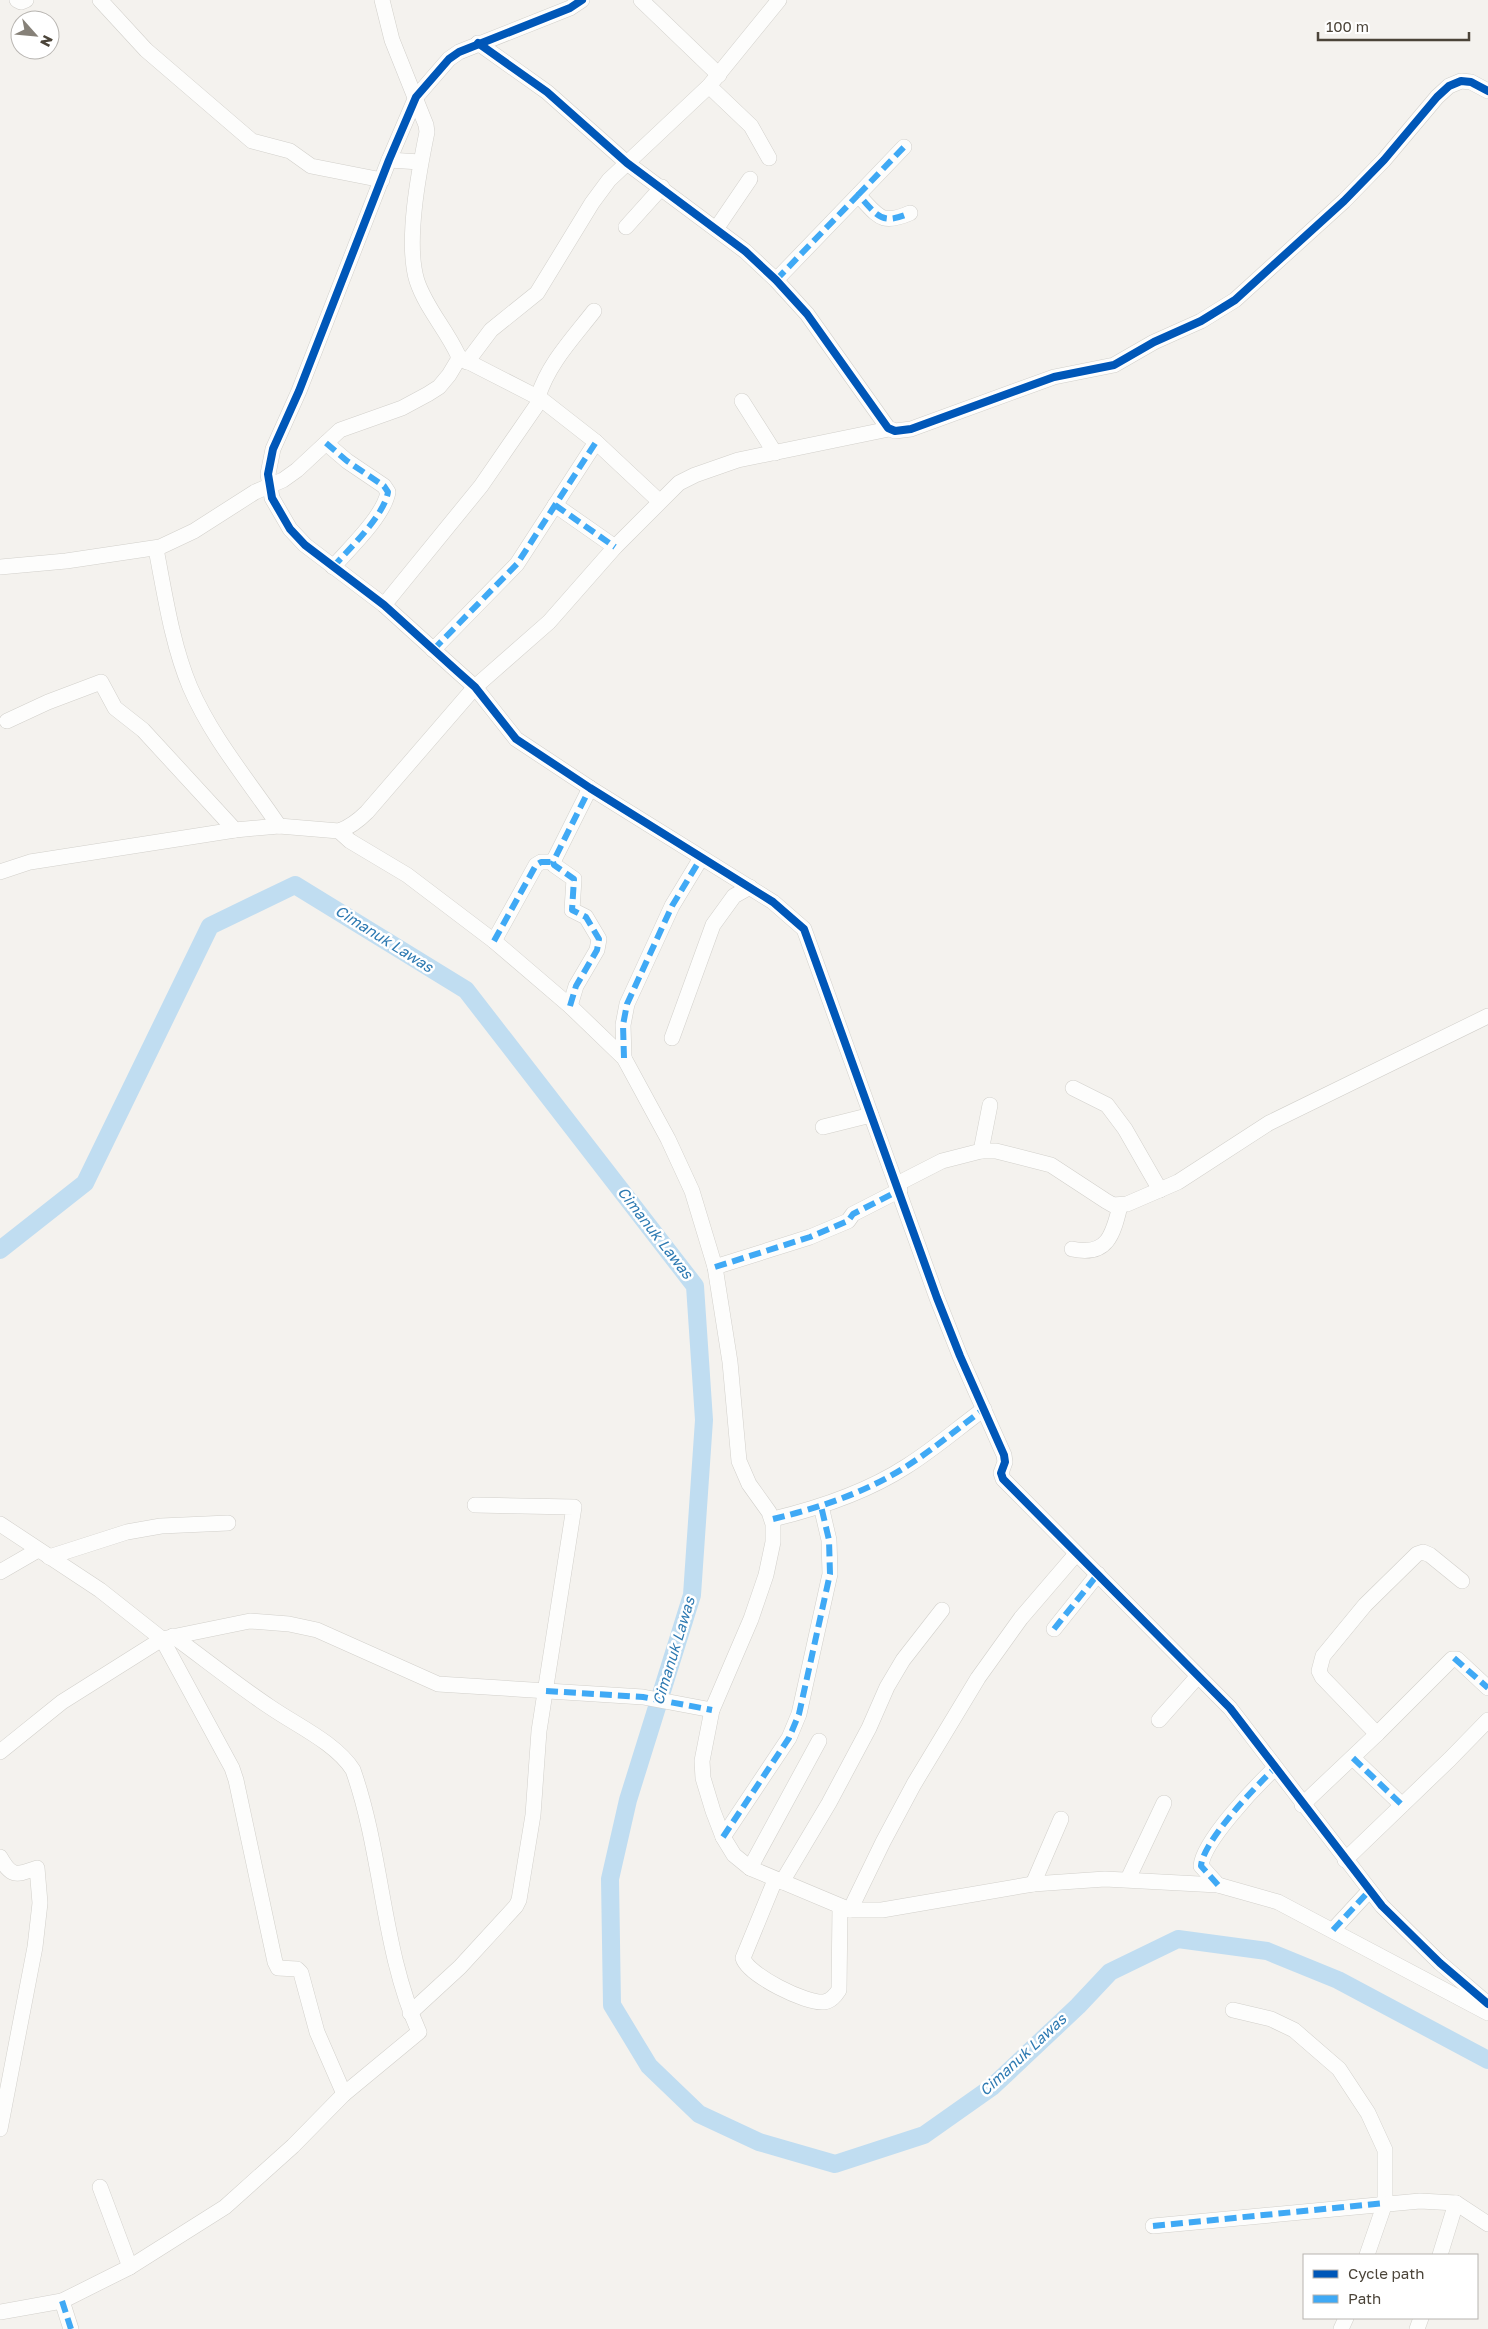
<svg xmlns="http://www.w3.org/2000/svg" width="1488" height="2329" viewBox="0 0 1488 2329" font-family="'Golos Text',sans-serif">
  <rect width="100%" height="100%" fill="#f4f2ee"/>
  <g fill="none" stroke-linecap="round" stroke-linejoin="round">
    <path stroke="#c0ddf1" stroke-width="18" d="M0,1250l85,-67 125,-257 85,-41 171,105 229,296 9,134 -12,175 -64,205 -18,79 2,126 37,61 50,48 60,28 76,22 89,-29 68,-48 86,-81 32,-34 68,-33 89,12 71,29 150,80"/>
    <defs>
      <g id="minor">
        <path d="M17,0l4,2 5,-2"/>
        <path d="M100,0l46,50 106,91 38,10 21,15 71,14"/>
        <path d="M582,0l-12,8 -111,44 -10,7 -33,38 -27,63 -90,231 -26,58 -5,25 4,24 18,31 15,16 79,60 73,66 18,16 41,52 74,49 183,114 31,27 133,369 23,58 44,99 1,7 -4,11 2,6 227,229 152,198 58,57 48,41"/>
        <path d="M641,0l78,75"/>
        <path d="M478,43l69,49 80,71 118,88 31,29 31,34 81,114 7,3 16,-2 143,-52 60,-12 40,-23 47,-21 34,-21 109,-99 40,-41 53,-63 12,-11 12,-5 10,1 17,9"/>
        <path d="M709,86l42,40 18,32"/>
        <path d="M389,160l31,2"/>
        <path d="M858,195l46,-48"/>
        <path d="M626,227l36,-40"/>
        <path d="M716,229l34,-50"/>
        <path d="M776,280l82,-85c20,20 22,31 52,18"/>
        <path d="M459,357l82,42 55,43 63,59"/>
        <path d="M467,362l24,-32 46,-37 55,-90 17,-23 100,-94 70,-86"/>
        <path d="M538,397c10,-33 35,-59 56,-86"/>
        <path d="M742,401l33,52"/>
        <path d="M326,443l21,18 37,25 4,6c-4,24 -39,57 -55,75"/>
        <path d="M555,505l60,42"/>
        <path d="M156,549c9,46 16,95 34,138 22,51 58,93 89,139"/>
        <path d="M0,567l66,-6 94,-14 34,-16 61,-39 28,-12 14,-10 43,-40 62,-22 26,-14 11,-7 10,-12 9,-15v-5c-12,-26 -32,-47 -41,-74 -12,-38 2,-110 10,-149l-1,-7 -34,-85 -10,-40"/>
        <path d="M384,605l97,-119 60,-87"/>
        <path d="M433,650l84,-86 79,-122"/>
        <path d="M7,721l41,-19 53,-20 14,26 28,22 92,100"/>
        <path d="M339,831l11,10 57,34 87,66 76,65 54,52 44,81 24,52 23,76 15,95 9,99 10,23 20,28 4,12v18l-7,33 -15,44 -39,91 -10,51 1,17 10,33 10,26 11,18 16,13 100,42h32l151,-26 72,-5 113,6 60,17 210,111"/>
        <path d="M0,872l30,-10 205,-32 44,-4 60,5c11,-4 19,-10 28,-19l108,-125 74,-65 66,-75 64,-64 16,-8 43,-15 151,-31"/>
        <path d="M494,941l42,-76 5,-3h12"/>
        <path d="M570,1006l6,-20 21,-36 2,-11 -13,-22 -14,-7 2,-31 -20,-14 -1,-3 37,-74"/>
        <path d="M672,1038l41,-113 21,-29 16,-9"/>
        <path d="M624,1058l-1,-33 4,-21 45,-98 29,-48"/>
        <path d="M1073,1088l34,17 18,24 35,61"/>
        <path d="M823,1127l48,-12"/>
        <path d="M981,1151l9,-46"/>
        <path d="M897,1184l45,-23 39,-10h15l55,14 55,36 7,4 14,-1 51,-22 91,-59 219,-107"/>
        <path d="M1072,1249c35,8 41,-14 48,-43"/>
        <path d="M715,1267l95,-30 38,-16 5,-7 47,-24"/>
        <path d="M773,1519c46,-11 94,-27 134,-53 27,-17 51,-38 77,-57"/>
        <path d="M0,1524l100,66 62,49 88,-18 39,3 28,6 121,54 205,13 69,13"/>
        <path d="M49,1557l78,-25 34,-6 67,-3"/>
        <path d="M0,1572l38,-22"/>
        <path d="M1054,1629l44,-55"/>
        <path d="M1159,1720l39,-44"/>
        <path d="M1377,1734l-55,-57 -3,-6 4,-15 42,-51 52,-51 6,-2 7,3 32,26"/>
        <path d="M0,1752l62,-50 100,-63 70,129 4,12 39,182 3,6 19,1 4,4 16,59 27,62"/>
        <path d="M1353,1758l49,47"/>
        <path d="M1302,1805l75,-71 75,-75h5l31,29"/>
        <path d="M723,1837l66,-99 10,-24 31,-140 -1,-34 -8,-34"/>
        <path d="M0,1857c12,21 16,18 37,11l3,35 -5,44 -35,182"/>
        <path d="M1345,1860l105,-101 38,-39"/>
        <path d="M750,1868l69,-127"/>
        <path d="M1128,1879l36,-76"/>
        <path d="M775,1880l-32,78c5,17 63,46 81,44 7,-1 11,-6 15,-12l1,-83"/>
        <path d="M782,1882l47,-79 40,-75 18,-41 16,-27 39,-50"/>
        <path d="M1033,1884l28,-65"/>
        <path d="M1218,1885l-17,-19c2,-25 55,-80 74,-98"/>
        <path d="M850,1910l33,-68 31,-58 64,-106 43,-60 55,-64"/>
        <path d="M1333,1930l36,-39"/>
        <path d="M1233,2010l38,9 23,11 45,39 29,44 17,37v53l-18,52"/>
        <path d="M410,2013l50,-46 56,-61 3,-6 14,-85 6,-84 35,-224 -99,-2"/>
        <path d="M100,2187l30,80"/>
        <path d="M1153,2226l267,-25 36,2 32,21"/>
        <path d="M1440,2255l16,-52"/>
        <path d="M62,2301l9,28"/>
        <path d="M0,2312l62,-11 68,-34 95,-60 68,-61 51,-52 75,-62c-37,-82 -36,-177 -66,-262 -17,-27 -57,-45 -83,-63 -33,-22 -64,-47 -97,-71"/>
        <path d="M1341,2329l5,-11"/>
        <path d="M1417,2329l4,-11"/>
      </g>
    </defs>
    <use href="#minor" stroke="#d2d0cb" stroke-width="16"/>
    <use href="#minor" stroke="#fdfdfc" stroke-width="15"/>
    <g stroke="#3fa9f5" stroke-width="6" stroke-dasharray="12 6" stroke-linecap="butt">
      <path d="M858,195l46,-48"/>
      <path d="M776,280l82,-85c20,20 22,31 52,18"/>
      <path d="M326,443l21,18 37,25 4,6c-4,24 -39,57 -55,75"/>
      <path d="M555,505l60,42"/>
      <path d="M433,650l84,-86 79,-122"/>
      <path d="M494,941l42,-76 5,-3h12"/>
      <path d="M570,1006l6,-20 21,-36 2,-11 -13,-22 -14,-7 2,-31 -20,-14 -1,-3 37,-74"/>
      <path d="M624,1058l-1,-33 4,-21 45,-98 29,-48"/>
      <path d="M715,1267l95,-30 38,-16 5,-7 47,-24"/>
      <path d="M773,1519c46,-11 94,-27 134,-53 27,-17 51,-38 77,-57"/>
      <path d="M1054,1629l44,-55"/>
      <path d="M1454,1658l34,30"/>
      <path d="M546,1691l97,6 69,13"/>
      <path d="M1353,1758l49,47"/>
      <path d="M723,1837l66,-99 10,-24 31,-140 -1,-34 -8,-34"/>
      <path d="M1218,1885l-17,-19c2,-25 55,-80 74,-98"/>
      <path d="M1333,1930l36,-39"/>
      <path d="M1153,2226l232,-23"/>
      <path d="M62,2301l9,28"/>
    </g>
    <defs>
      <g id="cycleway">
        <path d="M582,0l-12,8 -111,44 -10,7 -33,38 -27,63 -90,231 -26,58 -5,25 4,24 18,31 15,16 79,60 73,66 18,16 41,52 74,49 183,114 31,27 133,369 23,58 44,99 1,7 -4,11 2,6 227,229 152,198 58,57 48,41"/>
        <path d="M478,43l69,49 80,71 118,88 31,29 31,34 81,114 7,3 16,-2 143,-52 60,-12 40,-23 47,-21 34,-21 109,-99 40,-41 53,-63 12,-11 12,-5 10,1 17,9"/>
      </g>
    </defs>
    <use href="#cycleway" stroke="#fff" stroke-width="11"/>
    <use href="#cycleway" stroke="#0057b8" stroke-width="8"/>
  </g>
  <g text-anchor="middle" stroke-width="5" stroke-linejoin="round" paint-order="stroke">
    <g font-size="15" font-style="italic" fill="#2e7ab2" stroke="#fff">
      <text transform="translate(384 939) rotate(32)" y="5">Cimanuk Lawas</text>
      <text transform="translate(655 1233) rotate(52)" y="5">Cimanuk Lawas</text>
      <text transform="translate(674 1651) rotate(-73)" y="5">Cimanuk Lawas</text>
      <text transform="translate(1023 2055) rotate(-43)" y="5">Cimanuk Lawas</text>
    </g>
  </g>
  <rect x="1303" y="2254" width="175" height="65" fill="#ffffff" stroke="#b7b4b0"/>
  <rect x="1313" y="2270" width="25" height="8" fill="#0057b8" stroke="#b7b4b0"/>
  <text x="1348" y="2279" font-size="15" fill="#4b4439">Cycle path</text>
  <rect x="1313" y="2295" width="25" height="8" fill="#3fa9f5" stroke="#b7b4b0"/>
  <text x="1348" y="2304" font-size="15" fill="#4b4439">Path</text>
  <g transform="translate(35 35) rotate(117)"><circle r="24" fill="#ffffff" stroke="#b7b4b0"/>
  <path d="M0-4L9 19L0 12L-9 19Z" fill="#868178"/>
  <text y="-8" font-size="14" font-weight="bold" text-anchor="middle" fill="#4b4439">N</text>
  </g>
  <path d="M1318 32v8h151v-8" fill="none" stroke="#4b4439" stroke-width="2.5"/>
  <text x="1326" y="32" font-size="15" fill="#4b4439" stroke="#ffffff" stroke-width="4" paint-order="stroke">100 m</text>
</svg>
